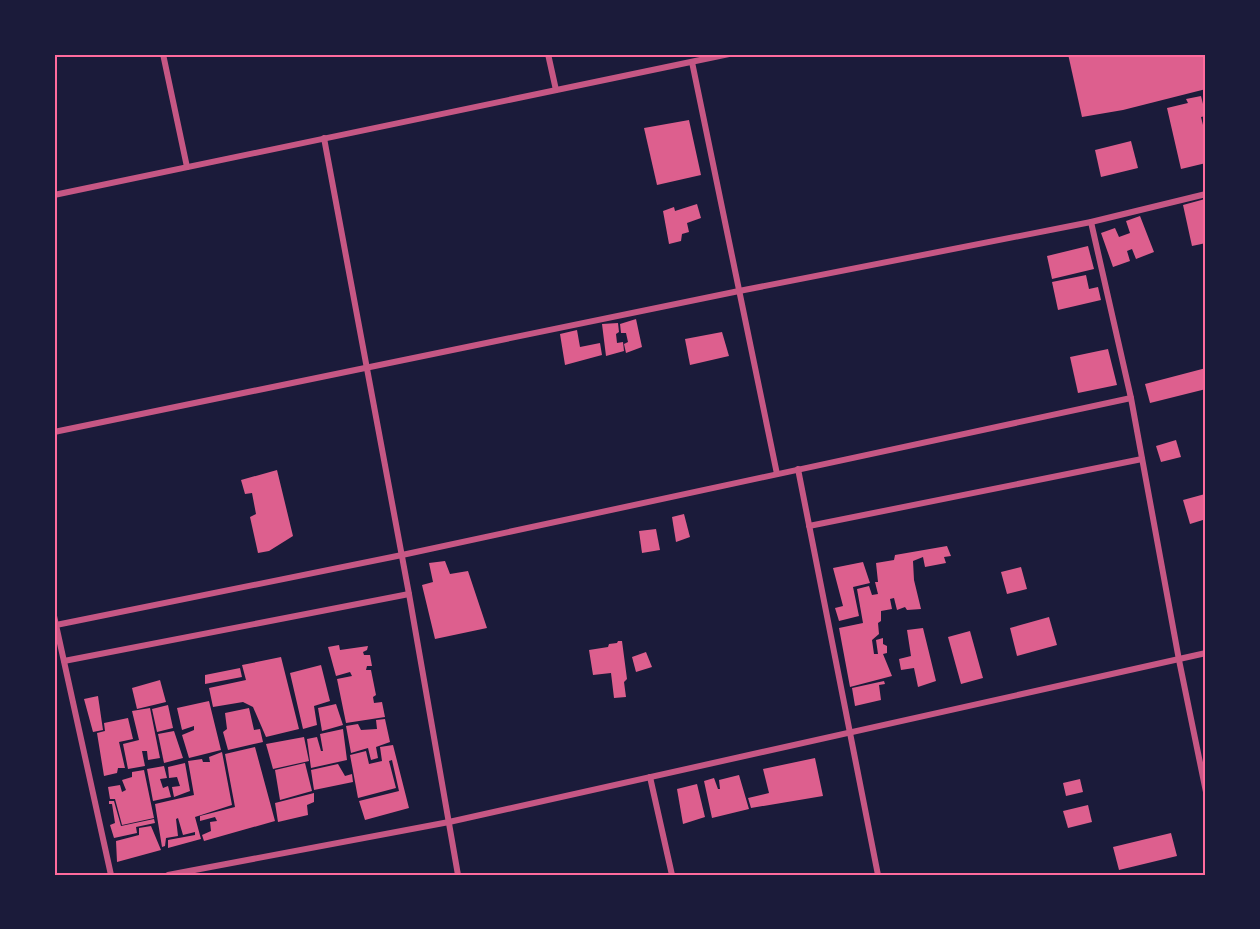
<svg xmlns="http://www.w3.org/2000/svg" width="1260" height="929" viewBox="0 0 1260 929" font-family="'IBM Plex Serif',serif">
  <rect width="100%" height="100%" fill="#1b1b3a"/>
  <g fill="#dd5f8e">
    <path d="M1068,54h138v35l-83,21 -41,7z"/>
    <path d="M1201,96l5,20 -5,1 3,12 2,-1v35l-25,6 -14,-61 21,-5 -2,-4z"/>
    <path d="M689,120l12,55 -44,10 -13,-57z"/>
    <path d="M1131,141l7,27 -37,9 -6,-27z"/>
    <path d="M1205,199l1,44 -14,3 -9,-41z"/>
    <path d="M697,204l4,14 -14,5 2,9 -7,2 -1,7 -12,3 -6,-33 11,-4 1,4z"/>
    <path d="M1140,216l14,36 -18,7 -4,-10 -5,2 3,10 -17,6 -12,-34 14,-5 4,9 11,-4 -4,-12z"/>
    <path d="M1088,246l6,23 -42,10 -5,-23z"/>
    <path d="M1086,275l3,14 9,-2 3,13 -43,10 -6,-28z"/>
    <path d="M636,319l6,28 -16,6 -2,-9 4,-2 -2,-9h-5l-1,-9z"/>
    <path d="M618,323l1,9 -3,2 1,9 6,-1 1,9 -18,5 -4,-32z"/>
    <path d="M577,330l3,17 20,-4 2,12 -37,10 -5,-31z"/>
    <path d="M722,332l7,24 -39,9 -5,-26z"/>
    <path d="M1108,349l9,36 -39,8 -8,-36z"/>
    <path d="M1206,368v21l-56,14 -5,-19z"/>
    <path d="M1176,440l5,17 -20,5 -5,-16z"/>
    <path d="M277,470l16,66 -24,15 -11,2 -8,-36 6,-3 -4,-21 -7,1 -4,-14z"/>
    <path d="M1205,494l1,25 -16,5 -7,-24z"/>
    <path d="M684,514l6,23 -14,5 -4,-25z"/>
    <path d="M656,529l4,21 -18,3 -3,-22z"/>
    <path d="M947,546l4,10 -7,1 2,6 -21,4 -2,-10 -10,4 1,19 7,29 -14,1 -2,-3 -8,3 -3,-12 -4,1 2,10 -11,2v10l-3,2 1,11 -7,6 2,14h4l-2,-14 7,-2v6l4,2v7l-4,1 9,22 -42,11 -11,-59 24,-5 -6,-34 12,-3 3,9 6,-1 -3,-12h3l-2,-19 18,-3 1,-5z"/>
    <path d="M445,561l5,13 18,-3 19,57 -52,11 -13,-54 11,-3 -4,-19z"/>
    <path d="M863,562l7,21 -17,4 6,29 -20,5 -4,-13 8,-2 -10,-38z"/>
    <path d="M1021,567l6,22 -20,5 -6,-22z"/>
    <path d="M1049,617l8,28 -40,11 -7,-28z"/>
    <path d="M923,628l13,53 -18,6 -4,-19 -13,2 -2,-11 12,-3 -4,-26z"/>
    <path d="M970,631l13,47 -22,6 -13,-47z"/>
    <path d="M618,641h4l5,38 -3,3 2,15 -12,1 -3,-25 -18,2 -4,-25 19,-3 1,-3 8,-1z"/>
    <path d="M339,645l1,5 28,-4 -1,4 -4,2 1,3h6l2,11h-5l-1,4h5l5,25 -3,2 1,6 8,-1 3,15 -39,6 -9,-44 15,-3 -2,-4 -14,4 -8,-29z"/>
    <path d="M646,652l6,15 -16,5 -4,-15z"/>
    <path d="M281,657l18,72 -33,8 -13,-30 -10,-5 -30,5 -4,-19 37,-8 -4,-15z"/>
    <path d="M321,665l9,36 -16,5 3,19 -14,4 -13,-56z"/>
    <path d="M240,668l2,9 -37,7v-9z"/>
    <path d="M160,680l6,22 -29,7 -5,-21z"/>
    <path d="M884,681l1,3 -6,1 2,15 -26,6 -3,-18z"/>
    <path d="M98,696l5,34 -10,2 -9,-33z"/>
    <path d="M209,701l12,49 -32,8 -7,-23 12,-5v-4l-12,4 -5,-22z"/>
    <path d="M336,704l7,21 -21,6 -4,-23z"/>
    <path d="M168,705l5,23 -16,4 -5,-23z"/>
    <path d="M150,708l10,50 -12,2 -1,-9h-5l3,15 -17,3 -5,-25 16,-4 -7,-29z"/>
    <path d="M249,708l5,22 6,-1 3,13 -35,8 -5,-18 4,-3 -2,-16z"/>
    <path d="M128,718l5,21 -14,3 6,26h-7l-1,5 -13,3 -7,-43 8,-2 -1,-8z"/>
    <path d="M385,719l5,23 -14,5 2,11 -7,2 -3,-12 -17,5 -5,-27 12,-2 3,6 16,-1 -1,-9z"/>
    <path d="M343,729l4,31 -36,8 -4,-29 10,-2 4,14h2l-3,-17z"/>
    <path d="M174,731l9,27 -19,5 -6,-29z"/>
    <path d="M304,737l5,24 -36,8 -7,-25z"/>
    <path d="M393,745l16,63 -44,12 -6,-19 40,-10 -7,-31 -3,1 7,27 -38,10 -8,-43 16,-4 3,13 13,-3 -2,-14z"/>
    <path d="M255,747l20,74 -71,20 -2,-6 9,-4 -1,-9 7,-1 -2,-4 -15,4v-5l35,-9 -10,-53z"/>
    <path d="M222,752l10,53 -37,12 6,22 -33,9v-8l27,-5v-3l-12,3 -5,-17 -2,1 2,17 -12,2 -1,8 -3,1 -7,-43 39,-9 -6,-34 14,-2 1,3h7l-1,-5z"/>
    <path d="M815,758l8,38 -72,12 -3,-10 21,-5 -6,-24z"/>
    <path d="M185,763l5,28 -16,6 -2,-10 8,-1 -3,-9 -8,1 -1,-11z"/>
    <path d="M305,763l7,28 -32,9 -5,-30z"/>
    <path d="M338,764l7,12 7,-2 1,8 -39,8 -3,-20z"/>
    <path d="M164,766l3,12 -7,1 3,9 5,-2 3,11 -18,4 -6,-32z"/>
    <path d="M144,770l10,48 -32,7 -7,-26h-5l-2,-12 12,-2 2,7 4,-2 -4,-10 10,-3v-5z"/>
    <path d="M739,775l10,34 -37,9 -8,-37 10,-3 4,11h2l-1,-9z"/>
    <path d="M1080,779l3,13 -17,4 -3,-13z"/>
    <path d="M697,784l8,33 -22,7 -6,-35z"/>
    <path d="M314,793v9l-7,3 1,10 -30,7 -3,-19z"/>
    <path d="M109,801h5l7,25 33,-7 1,4 -19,4 1,6 -23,5 -4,-13 5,-2 -3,-19h-3z"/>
    <path d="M1088,805l4,17 -24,6 -5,-17z"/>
    <path d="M151,826l10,24 -44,12 -1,-21 23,-6v-7z"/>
    <path d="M1171,833l6,23 -58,14 -6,-23z"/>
  </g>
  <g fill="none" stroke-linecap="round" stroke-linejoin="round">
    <g stroke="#c65784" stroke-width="6">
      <path d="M163,54l24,113"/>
      <path d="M548,54l8,36"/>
      <path d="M692,62l85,412"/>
      <path d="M324,138l85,456 49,281"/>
      <path d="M54,195l675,-141"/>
      <path d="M1091,222l40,176 48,262 27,132"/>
      <path d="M54,432l685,-141 352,-69 115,-28"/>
      <path d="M798,469l80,406"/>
      <path d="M809,526l333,-67"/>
      <path d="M54,616l57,259"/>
      <path d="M56,625l346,-70 729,-157"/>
      <path d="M64,661l345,-67"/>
      <path d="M650,777l22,98"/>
      <path d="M168,875l281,-53 757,-169"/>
    </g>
  </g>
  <rect width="1260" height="929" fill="none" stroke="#1b1b3a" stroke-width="111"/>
  <rect x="56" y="56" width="1148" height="818" fill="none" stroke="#ff6b9d" stroke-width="2"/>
</svg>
